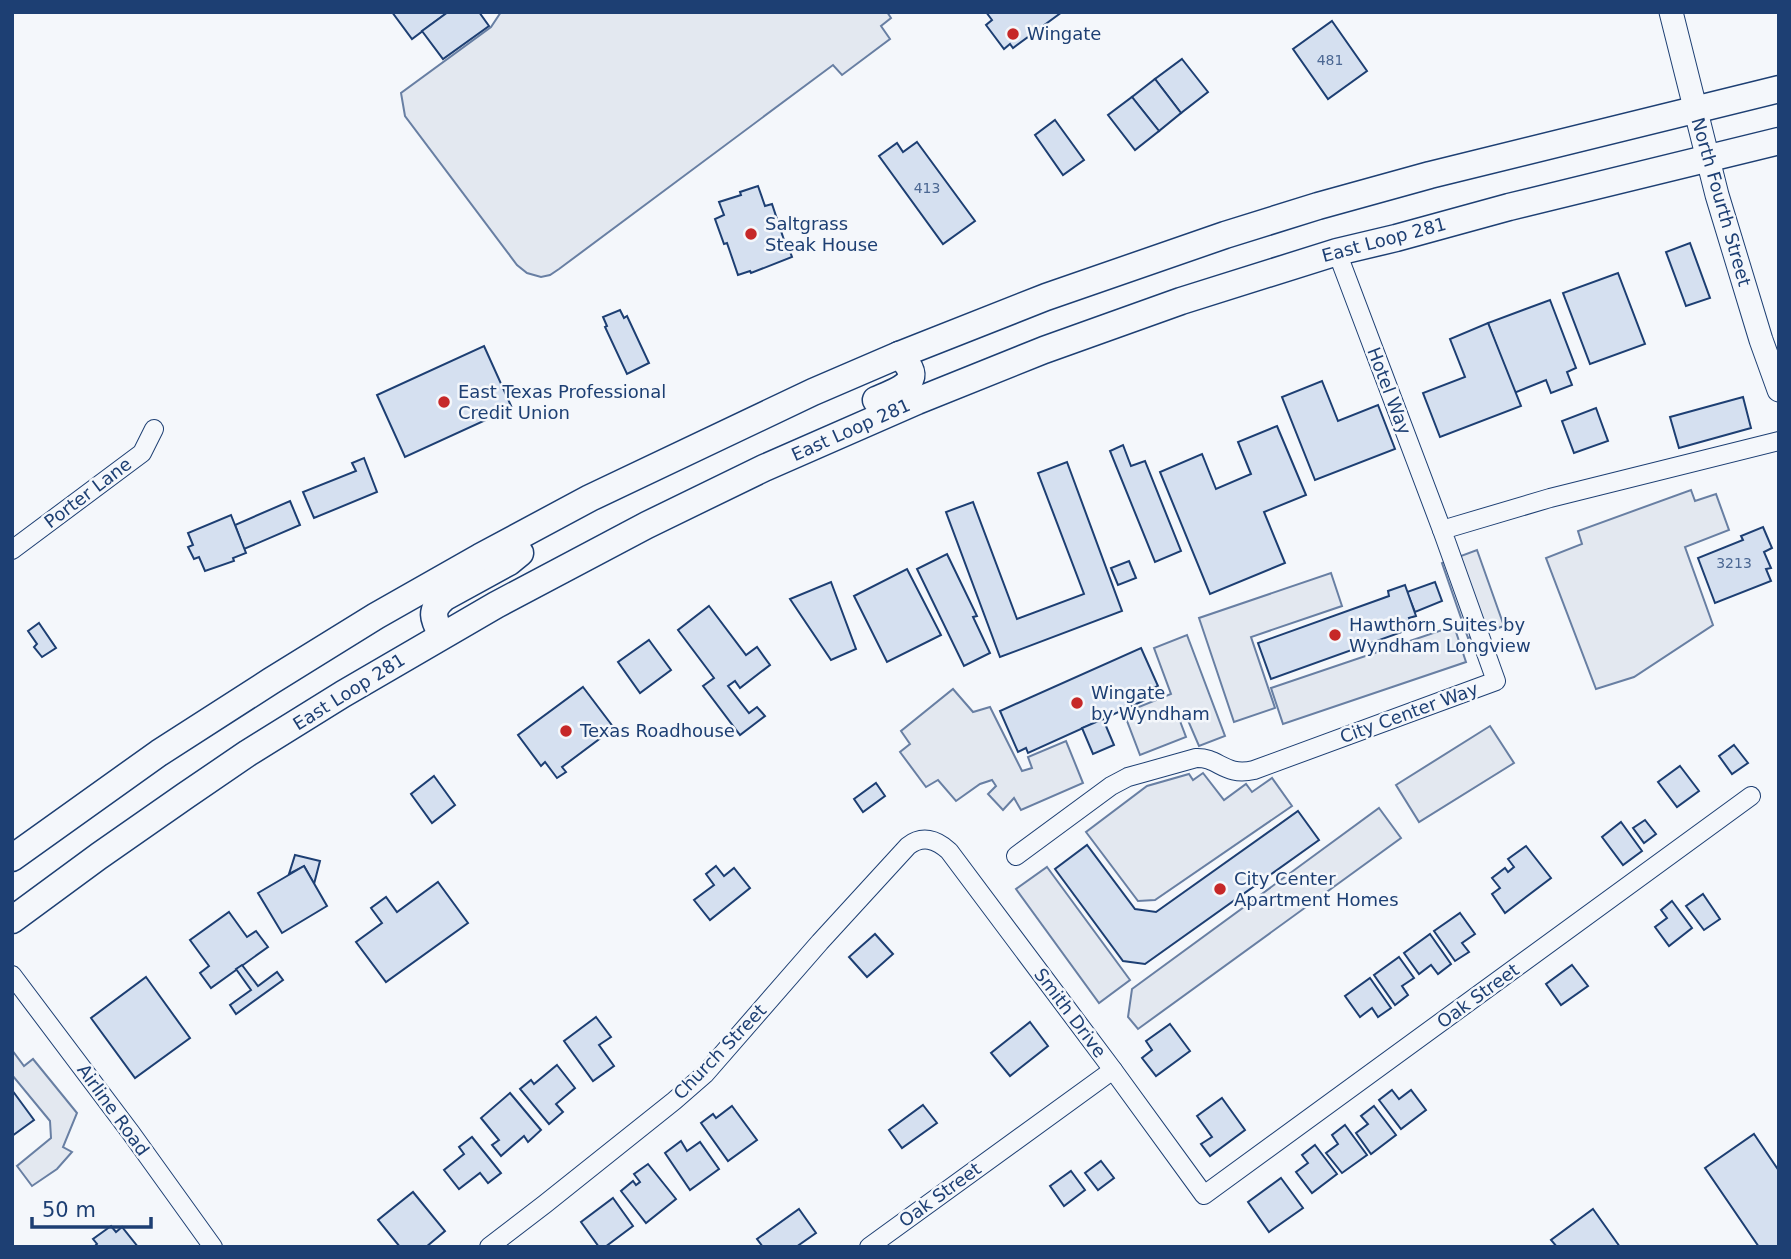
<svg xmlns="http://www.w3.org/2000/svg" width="1791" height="1259" viewBox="0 0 1791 1259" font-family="'DejaVu Sans',sans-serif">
  <rect width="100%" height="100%" fill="#f4f7fb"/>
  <g fill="#e3e8f0" stroke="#687fa3" stroke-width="2">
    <path d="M501,12h386l4,6 -10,8 9,13 -48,36 -9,-10 -274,204 -9,6 -9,2 -14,-4 -10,-8 -112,-149 -4,-23 90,-66z"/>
    <path d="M1691,490l4,11 21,-7 13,36 -44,17 28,78 -79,52 -38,12 -50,-131 36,-14 -4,-13z"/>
    <path d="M1477,550l27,76 -36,12 -26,-75z"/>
    <path d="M1331,573l11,33 -91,31 24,71 -41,14 -35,-104z"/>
    <path d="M1454,626l12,36 -183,62 -12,-36z"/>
    <path d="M1187,635l38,101 -26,10 -12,-28 -7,3 6,16 -46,18 -16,-42 47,-19 -17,-46z"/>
    <path d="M953,689l20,23 17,-5 32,64 10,-3 -4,-11 38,-16 17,42 -62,27 -7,-12 -11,12 -15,-16 8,-8 -4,-6 -12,4 -24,17 -18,-21 -12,7 -26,-35 10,-8 -9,-13z"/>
    <path d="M1490,726l24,37 -95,59 -23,-37z"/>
    <path d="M1203,773l21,27 22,-16 6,8 20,-14 20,28 -137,94 -17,1 -52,-69 61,-46 42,-12 4,6z"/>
    <path d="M1379,808l22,30 -263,191 -10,-12 4,-28z"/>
    <path d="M1047,867l83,113 -31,23 -83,-114z"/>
    <path d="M12,1050l12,16 9,-7 44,54 -14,34 9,5 -15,17 -25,17 -15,-20 34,-28 -1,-17 -38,-46z"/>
  </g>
  <g fill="#d5e0f0" stroke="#1d3f73" stroke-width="2">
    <path d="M392,12h56l-36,27z"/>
    <path d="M448,12h31l10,14 -46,33 -21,-28z"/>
    <path d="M986,12h76l-49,36 -3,-4 -6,5 -18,-24 6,-5z"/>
    <path d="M1332,21l35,50 -39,28 -35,-50z"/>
    <path d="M1182,59l26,33 -27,21 -26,-34z"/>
    <path d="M1155,79l26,34 -22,18 -27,-34z"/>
    <path d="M1132,97l27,34 -24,19 -27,-35z"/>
    <path d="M1055,120l29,40 -21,15 -28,-40z"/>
    <path d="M917,142l58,79 -32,23 -64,-88 18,-13 6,9z"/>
    <path d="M758,186l7,20 7,-2 13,39h2l5,14 -41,16 -1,-2 -12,4 -11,-32 -3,1 -9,-25 9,-4 -5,-13 22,-7 -1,-3z"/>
    <path d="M1690,243l20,55 -24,8 -20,-54z"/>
    <path d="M1618,273l27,71 -55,20 -27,-71z"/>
    <path d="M1550,300l26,68 -9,4 5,13 -21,8 -5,-13 -32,13 -26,-70z"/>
    <path d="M620,310l4,8 3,-2 22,47 -22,11 -22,-47 2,-1 -4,-9z"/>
    <path d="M1488,323l33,83 -81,31 -17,-44 42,-16 -15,-38z"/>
    <path d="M484,346l28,62 -107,49 -28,-62z"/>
    <path d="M1322,381l16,40 40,-16 17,44 -80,31 -33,-83z"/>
    <path d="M1743,397l8,31 -72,20 -9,-31z"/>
    <path d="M1596,408l12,33 -34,12 -12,-32z"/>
    <path d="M1277,426l29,69 -42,17 21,51 -75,31 -50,-122 42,-18 14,35 35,-15 -13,-32z"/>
    <path d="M1123,445l8,21 14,-5 36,90 -26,11 -45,-111z"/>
    <path d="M364,458l13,34 -63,26 -11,-26 53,-21 -4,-8z"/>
    <path d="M1067,462l55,149 -122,46 -54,-145 27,-10 44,117 67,-25 -46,-121z"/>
    <path d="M290,501l10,24 -56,24 -9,-24z"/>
    <path d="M231,515l15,38 -13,5 1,3 -29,10 -6,-14 -5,2 -6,-12 5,-2 -5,-12z"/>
    <path d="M1763,527l9,21 -8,4 7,16 -5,1 5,12 -56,22 -17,-45 45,-18 -2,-4z"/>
    <path d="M947,554l30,62 -4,1 17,36 -26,13 -47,-97z"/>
    <path d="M1129,561l7,17 -18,7 -7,-17z"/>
    <path d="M907,569l34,66 -54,27 -33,-66z"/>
    <path d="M831,582l25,67 -25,11 -41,-61z"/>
    <path d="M1435,582l7,19 -27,11 -8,-20z"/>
    <path d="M1405,585l11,31 -7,2 4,10 -142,51 -13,-36 131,-47 -1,-5z"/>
    <path d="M709,606l37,49 11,-8 13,18 -30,23 -5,-7 -7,5 21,27 8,-6 8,9 -25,19 -37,-49 11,-8 -36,-48z"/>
    <path d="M39,623l17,25 -14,9 -8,-10 3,-3 -9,-13z"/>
    <path d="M649,640l22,30 -31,23 -22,-31z"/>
    <path d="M1141,648l17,38 -7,3 3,7 -126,57 -2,-5 -8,4 -18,-41z"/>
    <path d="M583,687l31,41 -52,39 4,5 -9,6 -12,-16 -4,4 -23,-31z"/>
    <path d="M1103,719l11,26 -21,9 -11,-26z"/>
    <path d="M1734,745l14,18 -16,11 -13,-18z"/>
    <path d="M1680,766l19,25 -22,16 -19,-25z"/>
    <path d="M434,776l21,29 -23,18 -21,-29z"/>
    <path d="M876,783l9,13 -22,16 -9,-13z"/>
    <path d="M1298,811l21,29 -174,124 -22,-3 -68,-92 32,-24 48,64 21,3z"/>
    <path d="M1645,820l11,14 -12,9 -11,-15z"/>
    <path d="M1621,822l21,29 -19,14 -21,-28z"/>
    <path d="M1526,846l25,32 -46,35 -13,-19 8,-6 -8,-10 13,-10 3,4 6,-5 -6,-8z"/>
    <path d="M295,855l25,6 -6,23 -10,-18 -15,8z"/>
    <path d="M304,866l23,40 -45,27 -24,-40z"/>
    <path d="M716,866l8,10 10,-8 16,20 -40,32 -16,-20 20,-15 -8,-11z"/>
    <path d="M438,882l30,41 -82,59 -30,-40 26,-19 -11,-15 15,-11 11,15z"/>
    <path d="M1703,894l17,25 -16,11 -18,-24z"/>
    <path d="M1672,901l20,27 -23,18 -14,-19 12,-9 -6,-8z"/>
    <path d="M229,912l18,25 9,-6 12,16 -57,41 -11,-15 9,-7 -19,-26z"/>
    <path d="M1460,913l15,21 -13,9 7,9 -14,9 -21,-30z"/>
    <path d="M875,934l18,20 -26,23 -18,-20z"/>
    <path d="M1430,934l21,30 -13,10 -7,-9 -12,9 -15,-21z"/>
    <path d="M1399,957l15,21 -12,8 6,9 -13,10 -21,-30z"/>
    <path d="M242,965l16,21 19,-14 6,8 -47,34 -6,-9 21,-15 -15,-21z"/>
    <path d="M1572,965l16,21 -27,19 -15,-21z"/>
    <path d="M146,977l44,61 -55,40 -44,-60z"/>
    <path d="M1370,978l21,30 -13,9 -6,-9 -12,9 -15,-21z"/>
    <path d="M596,1017l15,20 -12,8 15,21 -21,15 -29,-40z"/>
    <path d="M1030,1022l18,24 -38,30 -19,-23z"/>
    <path d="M1170,1024l20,27 -34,25 -14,-18 10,-8 -6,-9z"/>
    <path d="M557,1065l18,23 -19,16 7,8 -14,12 -29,-35 11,-9 3,4z"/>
    <path d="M12,1090l22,30 -22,16z"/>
    <path d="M1392,1090l7,9 12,-9 15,20 -25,19 -22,-29z"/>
    <path d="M510,1093l31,37 -13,12 -4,-6 -23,20 -9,-11 7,-5 -18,-22z"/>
    <path d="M1222,1098l23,32 -35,26 -9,-12 11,-7 -15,-21z"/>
    <path d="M923,1105l14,18 -35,25 -13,-18z"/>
    <path d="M732,1106l25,34 -29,21 -27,-38 12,-9 3,4z"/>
    <path d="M1374,1106l22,29 -25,19 -15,-21 12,-9 -7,-8z"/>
    <path d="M1345,1125l22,30 -25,18 -16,-20 12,-9 -6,-9z"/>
    <path d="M1754,1134l25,37v76h-20l-54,-79z"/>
    <path d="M472,1137l29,36 -13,10 -8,-10 -21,16 -15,-19 20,-16 -5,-7z"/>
    <path d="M681,1141l6,10 13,-9 19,27 -29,21 -25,-37z"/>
    <path d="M1315,1145l22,29 -25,19 -16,-21 12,-9 -6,-8z"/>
    <path d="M1101,1161l13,17 -16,12 -13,-17z"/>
    <path d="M648,1164l28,35 -30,24 -25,-32 12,-10 3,4 4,-3 -6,-8z"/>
    <path d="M1071,1171l14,19 -21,16 -14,-20z"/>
    <path d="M1281,1178l22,30 -34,24 -21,-30z"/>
    <path d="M413,1192l32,39 -19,16h-26l-22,-27z"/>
    <path d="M613,1198l20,28 -28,21h-6l-18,-25z"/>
    <path d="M799,1209l17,24 -20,14h-33l-6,-8z"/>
    <path d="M1593,1209l27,38h-63l-6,-7z"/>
    <path d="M111,1226l5,6 6,-5 16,20h-44l3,-3 -4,-5z"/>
  </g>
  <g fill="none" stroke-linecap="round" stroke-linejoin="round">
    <defs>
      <g id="minor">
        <path d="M1337,252l105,278"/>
        <path d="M12,550l130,-97 12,-24"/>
        <path d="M1016,856l95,-70 17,-9 68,-19c23,-1 28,19 58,12l242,-89 -54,-151 108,-32 229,-57"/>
        <path d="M12,975l119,158 82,114"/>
        <path d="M489,1247l56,-43 129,-103 31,-27 115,-132 88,-96c14,-11 28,-7 41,5l164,219 91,125 547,-399"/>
        <path d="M869,1247l244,-177"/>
      </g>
      <path id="major" d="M1671,12l46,183 44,145 18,50"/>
      <g id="highway">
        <path d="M876,400c23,-10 52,-18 23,-45"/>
        <path d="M442,635c-9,-16 -13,-25 3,-38l64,-35 11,-9"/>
        <path d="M12,858l147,-105 112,-72 105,-65 104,-59 110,-59 223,-106 86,-37 147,-58 179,-62 93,-29 112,-31 349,-86"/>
        <path d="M12,920l87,-64 86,-60 63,-43 95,-59 153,-89 151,-80 117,-57 153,-67 127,-51 137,-49 156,-49 59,-14 113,-31 270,-66"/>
      </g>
    </defs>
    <use href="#minor" stroke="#1d3f73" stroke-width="20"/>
    <use href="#major" stroke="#1d3f73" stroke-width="25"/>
    <use href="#highway" stroke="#1d3f73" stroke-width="29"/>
    <use href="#minor" stroke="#f4f7fb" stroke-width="18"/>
    <use href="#major" stroke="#f4f7fb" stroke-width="23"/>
    <use href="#highway" stroke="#f4f7fb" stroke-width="26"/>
  </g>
  <g fill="#c62828" stroke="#f4f7fb" stroke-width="2.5">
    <circle cx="1013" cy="34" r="7"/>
    <circle cx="751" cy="234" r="7"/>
    <circle cx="444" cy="402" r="7"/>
    <circle cx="1335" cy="635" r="7"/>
    <circle cx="1077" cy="703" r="7"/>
    <circle cx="566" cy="731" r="7"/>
    <circle cx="1220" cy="889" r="7"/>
  </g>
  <g text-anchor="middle" stroke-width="5" stroke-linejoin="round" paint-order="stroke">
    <g font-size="14" fill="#4b6792">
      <text x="1330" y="65">481</text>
      <text x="927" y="193">413</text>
      <text x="1734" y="568">3213</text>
    </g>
    <g font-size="18" fill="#1d3f73" stroke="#f4f7fb" text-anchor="start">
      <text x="1027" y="40">Wingate</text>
      <text x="765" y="230">Saltgrass<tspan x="765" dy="21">Steak House</tspan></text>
      <text x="458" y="398">East Texas Professional<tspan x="458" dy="21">Credit Union</tspan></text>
      <text x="1349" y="631">Hawthorn Suites by<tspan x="1349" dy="21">Wyndham Longview</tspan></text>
      <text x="1091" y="699">Wingate<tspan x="1091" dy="21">by Wyndham</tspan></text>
      <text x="580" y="737">Texas Roadhouse</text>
      <text x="1234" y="885">City Center<tspan x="1234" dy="21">Apartment Homes</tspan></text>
    </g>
    <g font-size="18" fill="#1d3f73" stroke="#f4f7fb">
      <text transform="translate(1721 202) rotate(74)" y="6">North Fourth Street</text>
      <text transform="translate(1384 240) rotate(-15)" y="6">East Loop 281</text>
      <text transform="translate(1389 391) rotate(69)" y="6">Hotel Way</text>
      <text transform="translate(851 430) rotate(-24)" y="6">East Loop 281</text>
      <text transform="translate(88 493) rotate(-37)" y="6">Porter Lane</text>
      <text transform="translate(349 692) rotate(-32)" y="6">East Loop 281</text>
      <text transform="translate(1409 713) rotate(-20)" y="6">City Center Way</text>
      <text transform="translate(1478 996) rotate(-36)" y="6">Oak Street</text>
      <text transform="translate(1070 1013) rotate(53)" y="6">Smith Drive</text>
      <text transform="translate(720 1052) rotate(-46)" y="6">Church Street</text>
      <text transform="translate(113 1110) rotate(54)" y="6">Airline Road</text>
      <text transform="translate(940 1195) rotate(-36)" y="6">Oak Street</text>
    </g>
  </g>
  <rect width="1791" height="1259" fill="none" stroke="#1d3f73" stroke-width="28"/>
  <path d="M32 1217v10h119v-10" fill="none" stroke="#1d3f73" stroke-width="3.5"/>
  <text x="42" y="1217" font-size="21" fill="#1d3f73" stroke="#f4f7fb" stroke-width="5" paint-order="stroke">50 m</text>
</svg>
